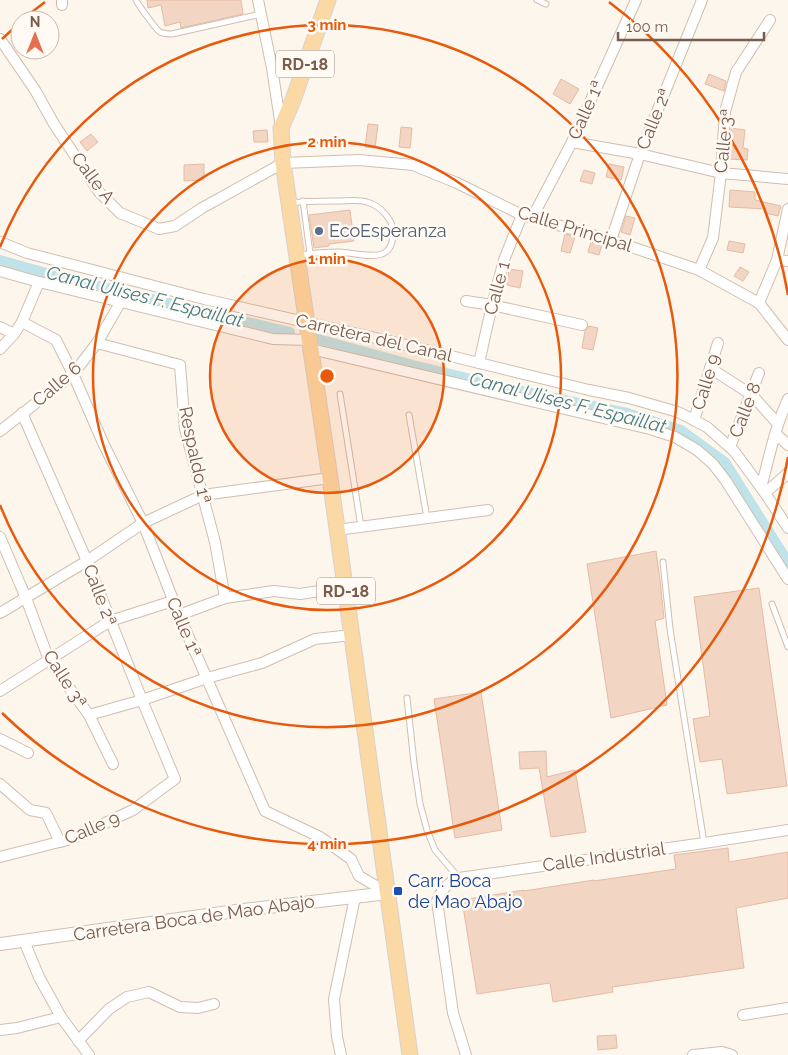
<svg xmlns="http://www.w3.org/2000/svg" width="788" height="1055" viewBox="0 0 788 1055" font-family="Raleway,sans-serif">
  <rect width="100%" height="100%" fill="#fdf6ec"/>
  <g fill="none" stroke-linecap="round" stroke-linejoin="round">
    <g stroke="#bfe3e8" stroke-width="10">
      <path d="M0,260l50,14 240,58"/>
      <path d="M318,339l95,26 104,25 110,23 54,17 44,32 63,100"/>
    </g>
  </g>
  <g fill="#f3d5c3" stroke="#e6bba3">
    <path d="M147,0h94l2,14 -62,14 -1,-6 -15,4 -4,-21 -13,3z"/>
    <path d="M709,74l17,7 -2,10 -19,-7z"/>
    <path d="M561,79l18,10 -9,15 -17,-10z"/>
    <path d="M368,124l10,1 -3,23 -10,-1z"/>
    <path d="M401,127l11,1 -2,20 -11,-1z"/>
    <path d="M731,128l14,2 -2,18 5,1 -1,11 -18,-1z"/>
    <path d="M267,130l1,12h-14l-1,-11z"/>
    <path d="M91,134l7,8 -11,9 -7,-9z"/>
    <path d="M204,164v16l-20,1v-16z"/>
    <path d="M609,164l15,3 -3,13 -15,-3z"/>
    <path d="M584,170l11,3 -3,11 -12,-3z"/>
    <path d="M730,190l25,2v8l26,6 -3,10 -13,-3 1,-4 -37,-2z"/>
    <path d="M350,210l4,31 -25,3v2l-15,2 -5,-33z"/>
    <path d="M626,216l9,2 -5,17 -9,-3z"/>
    <path d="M565,234l10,3 -5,16 -9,-2z"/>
    <path d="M729,241l16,3 -2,9 -16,-3z"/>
    <path d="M591,242l11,3 -3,10 -11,-3z"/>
    <path d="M740,267l9,5 -6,9 -9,-5z"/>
    <path d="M509,269l14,2 -3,17 -13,-3z"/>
    <path d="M589,326l9,2 -5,22 -11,-2 3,-17z"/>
    <path d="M656,551l4,29 4,38 -9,3 12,84 -56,13 -24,-154z"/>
    <path d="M759,588l28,198 -60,8 -5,-35 -22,3 -7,-43 17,-3 -16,-119z"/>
    <path d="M481,692l21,138 -47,8 -21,-139z"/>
    <path d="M546,751l1,26 28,-7 11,62 -35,5 -12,-69 -19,1 -1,-17z"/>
    <path d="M728,848l1,14 59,-10v46l-52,10 8,60 -132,19 1,5 -60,10 -3,-19 -73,11 -15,-94 62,-10v1l70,-11v1l82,-12 -2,-14z"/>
    <path d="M616,1035l1,13 -19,2 -1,-14z"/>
  </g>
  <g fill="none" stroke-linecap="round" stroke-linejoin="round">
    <defs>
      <g id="service">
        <path d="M136,0c1,3 21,31 24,32 4,2 7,2 12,2l89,-20"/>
        <path d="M537,0l9,4"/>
        <path d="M303,201l7,52"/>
        <path d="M291,203c15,-2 30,-2 46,-2 9,0 21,-2 30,1 14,4 28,19 26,34 -1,8 -3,15 -11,18 -13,4 -29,-1 -42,-2 -14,0 -28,1 -42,3"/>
        <path d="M340,394l21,133"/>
        <path d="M409,415l18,103"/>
        <path d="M663,562l7,67 34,214"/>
        <path d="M772,604l16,43"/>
        <path d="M407,698l7,65 6,41 7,26 8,20 24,28"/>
      </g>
      <g id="minor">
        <path d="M62,0v5"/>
        <path d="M258,0l14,68 9,59"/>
        <path d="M0,39l35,51 19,34 45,68 21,21 39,16 16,-3 27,-18 81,-45 76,-3 54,5 44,18 65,32 89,25 88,30 60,33 29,37"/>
        <path d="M572,142l68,12 81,19 67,6"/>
        <path d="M532,218l40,-76 64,-142"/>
        <path d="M611,240l29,-86 62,-154"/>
        <path d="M0,242l27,11 177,46 198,45 187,46 40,8 49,14 29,15 27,24 31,42 23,35"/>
        <path d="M777,260l11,1"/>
        <path d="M699,270l14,-32 8,-65 4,-61 11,-40 34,-52"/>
        <path d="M0,271l39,11 234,57 37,1"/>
        <path d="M466,301l26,4 90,20"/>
        <path d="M759,303l18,-43 11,-51"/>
        <path d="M22,322l34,18 17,34 31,71 39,78 36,92 86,196 55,26 31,22 8,17 29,17"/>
        <path d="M0,327l14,7"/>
        <path d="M97,343l83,22 5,64 30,113 10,56"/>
        <path d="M0,349l14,-15 8,-12 17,-40"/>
        <path d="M311,349l339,80 25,8 22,13 16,14 13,17 62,98"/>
        <path d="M479,363l13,-58 12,-45 18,-45"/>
        <path d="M710,368l42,27 26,29"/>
        <path d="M694,420l24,-77"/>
        <path d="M0,431l73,-57 24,-31 23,-40"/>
        <path d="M776,434l12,11"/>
        <path d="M730,447l29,-74"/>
        <path d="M761,488c8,-30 14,-61 27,-89"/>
        <path d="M765,493l23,-20"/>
        <path d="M337,530l151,-20"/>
        <path d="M0,537l26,61 23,62 40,55 24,49"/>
        <path d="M0,613l87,-52 56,-38 60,-28 127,-17"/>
        <path d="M179,615l46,-17 49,-7 26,3 45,-7"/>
        <path d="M0,691l110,-70 63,-20"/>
        <path d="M89,715l53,-15 65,-22 55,-15 53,-24 37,-4"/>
        <path d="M0,739l28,14"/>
        <path d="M0,784l30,26 16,3 14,29"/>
        <path d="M0,857l71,-18 62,-29 42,-31 -33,-79 -55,-139 -65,-148"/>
        <path d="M24,941l15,36 22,40 28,38"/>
        <path d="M743,1015l45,-7"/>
        <path d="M0,1030l17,-2 44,-11"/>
        <path d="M78,1041l31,-32 18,-12 22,-5 31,15 18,1 16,-4"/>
        <path d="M341,1055l-4,-18 -3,-38 21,-102"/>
        <path d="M466,1055l-13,-42 -16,-112c6,-13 9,-17 22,-23l245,-35 84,-13"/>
        <path d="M693,1055l29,-3 10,3"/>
      </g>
      <path id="tertiary" d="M0,944l243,-34 145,-17"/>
      <path id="primary" d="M328,0l-35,100 -12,28 2,35 47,315 80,577"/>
    </defs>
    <use href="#service" stroke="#d1beb0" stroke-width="7"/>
    <use href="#minor" stroke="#d1beb0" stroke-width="12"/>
    <use href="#tertiary" stroke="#d1beb0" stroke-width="14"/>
    <use href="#primary" stroke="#dad1cd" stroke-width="17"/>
    <use href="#service" stroke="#fff" stroke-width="5"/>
    <use href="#minor" stroke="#fff" stroke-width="10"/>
    <use href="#tertiary" stroke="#fff" stroke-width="12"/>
    <use href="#primary" stroke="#fbd9a5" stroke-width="15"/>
  </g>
  <circle cx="327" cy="376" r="117" fill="#e8590c" fill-opacity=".12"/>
  <g fill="none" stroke="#e8590c" stroke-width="2.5">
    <circle cx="327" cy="376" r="117"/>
    <circle cx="327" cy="376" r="234"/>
    <path d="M0 247A351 351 0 1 1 0 505"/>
    <path d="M788 457A468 468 0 0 1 2 713M2 39A468 468 0 0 1 20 23M26 17A468 468 0 0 1 45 2M609 2A468 468 0 0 1 788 295"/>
  </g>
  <circle fill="#5c6f8a" stroke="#fffaf3" stroke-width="2" cx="319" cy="231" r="5"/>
  <rect fill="#1a4fb4" stroke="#fffaf3" stroke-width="2" x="393" y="886" width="10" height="10" rx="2.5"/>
  <g text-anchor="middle" stroke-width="5" stroke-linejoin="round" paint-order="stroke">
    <g fill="#fffaf3" stroke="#a28b7f" stroke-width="1">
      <rect x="276" y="50.5" width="58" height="27" rx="4"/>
      <rect x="317" y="577.5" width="58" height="27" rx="4"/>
    </g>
    <g font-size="16" font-weight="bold" fill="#7a5c4d">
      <text x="305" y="70">RD-18</text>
      <text x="346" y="597">RD-18</text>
    </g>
    <g font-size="18" fill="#7a5c4d" stroke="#fffaf3">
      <text transform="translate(586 110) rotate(-66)" y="6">Calle 1ª</text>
      <text transform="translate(654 119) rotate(-68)" y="6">Calle 2ª</text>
      <text transform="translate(724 141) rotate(-84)" y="6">Calle 3ª</text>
      <text transform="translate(93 178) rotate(53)" y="6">Calle A</text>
      <text transform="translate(575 229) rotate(17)" y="6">Calle Principal</text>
      <text transform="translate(497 288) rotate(-75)" y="6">Calle 1</text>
      <text transform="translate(374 338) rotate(13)" y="6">Carretera del Canal</text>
      <text transform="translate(706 382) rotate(-73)" y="6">Calle 9</text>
      <text transform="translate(57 384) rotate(-41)" y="6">Calle 6</text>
      <text transform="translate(745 410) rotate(-69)" y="6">Calle 8</text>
      <text transform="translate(195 455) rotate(78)" y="6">Respaldo 1ª</text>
      <text transform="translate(100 595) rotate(69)" y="6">Calle 2ª</text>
      <text transform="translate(184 627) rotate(67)" y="6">Calle 1ª</text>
      <text transform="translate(65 679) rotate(57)" y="6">Calle 3ª</text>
      <text transform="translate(92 828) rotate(-23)" y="6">Calle 9</text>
      <text transform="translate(604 857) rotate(-8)" y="6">Calle Industrial</text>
      <text transform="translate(194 918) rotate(-8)" y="6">Carretera Boca de Mao Abajo</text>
    </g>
    <g font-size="18" fill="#4e5e75" stroke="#fffaf3" text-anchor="start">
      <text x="329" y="237">EcoEsperanza</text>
    </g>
    <g font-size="18" fill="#164399" stroke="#fffaf3" text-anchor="start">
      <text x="408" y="887">Carr. Boca<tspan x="408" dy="21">de Mao Abajo</tspan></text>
    </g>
    <g font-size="19" font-style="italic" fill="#437c86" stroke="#fffaf3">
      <text transform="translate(145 296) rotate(14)" y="7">Canal Ulises F. Espaillat</text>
      <text transform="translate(568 402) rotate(14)" y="7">Canal Ulises F. Espaillat</text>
    </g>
  </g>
  <circle cx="327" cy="376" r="8" fill="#e8590c" stroke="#fffaf3" stroke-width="2.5"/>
  <g font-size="15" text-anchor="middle" font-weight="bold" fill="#e8590c" stroke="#fffaf3" stroke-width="5" stroke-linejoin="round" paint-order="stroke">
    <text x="327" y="30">3 min</text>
    <text x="327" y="147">2 min</text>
    <text x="327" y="264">1 min</text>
    <text x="327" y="849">4 min</text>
  </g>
  <g transform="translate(35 35)"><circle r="24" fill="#fffaf3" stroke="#cabbb1"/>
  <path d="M0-4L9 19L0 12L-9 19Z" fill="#e76f51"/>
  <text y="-8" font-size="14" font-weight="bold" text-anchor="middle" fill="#7a5c4d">N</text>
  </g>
  <path d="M618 32v8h146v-8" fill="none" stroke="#7a5c4d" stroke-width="2.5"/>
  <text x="626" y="32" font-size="15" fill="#7a5c4d" stroke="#fffaf3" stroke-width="4" paint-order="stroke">100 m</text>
</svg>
